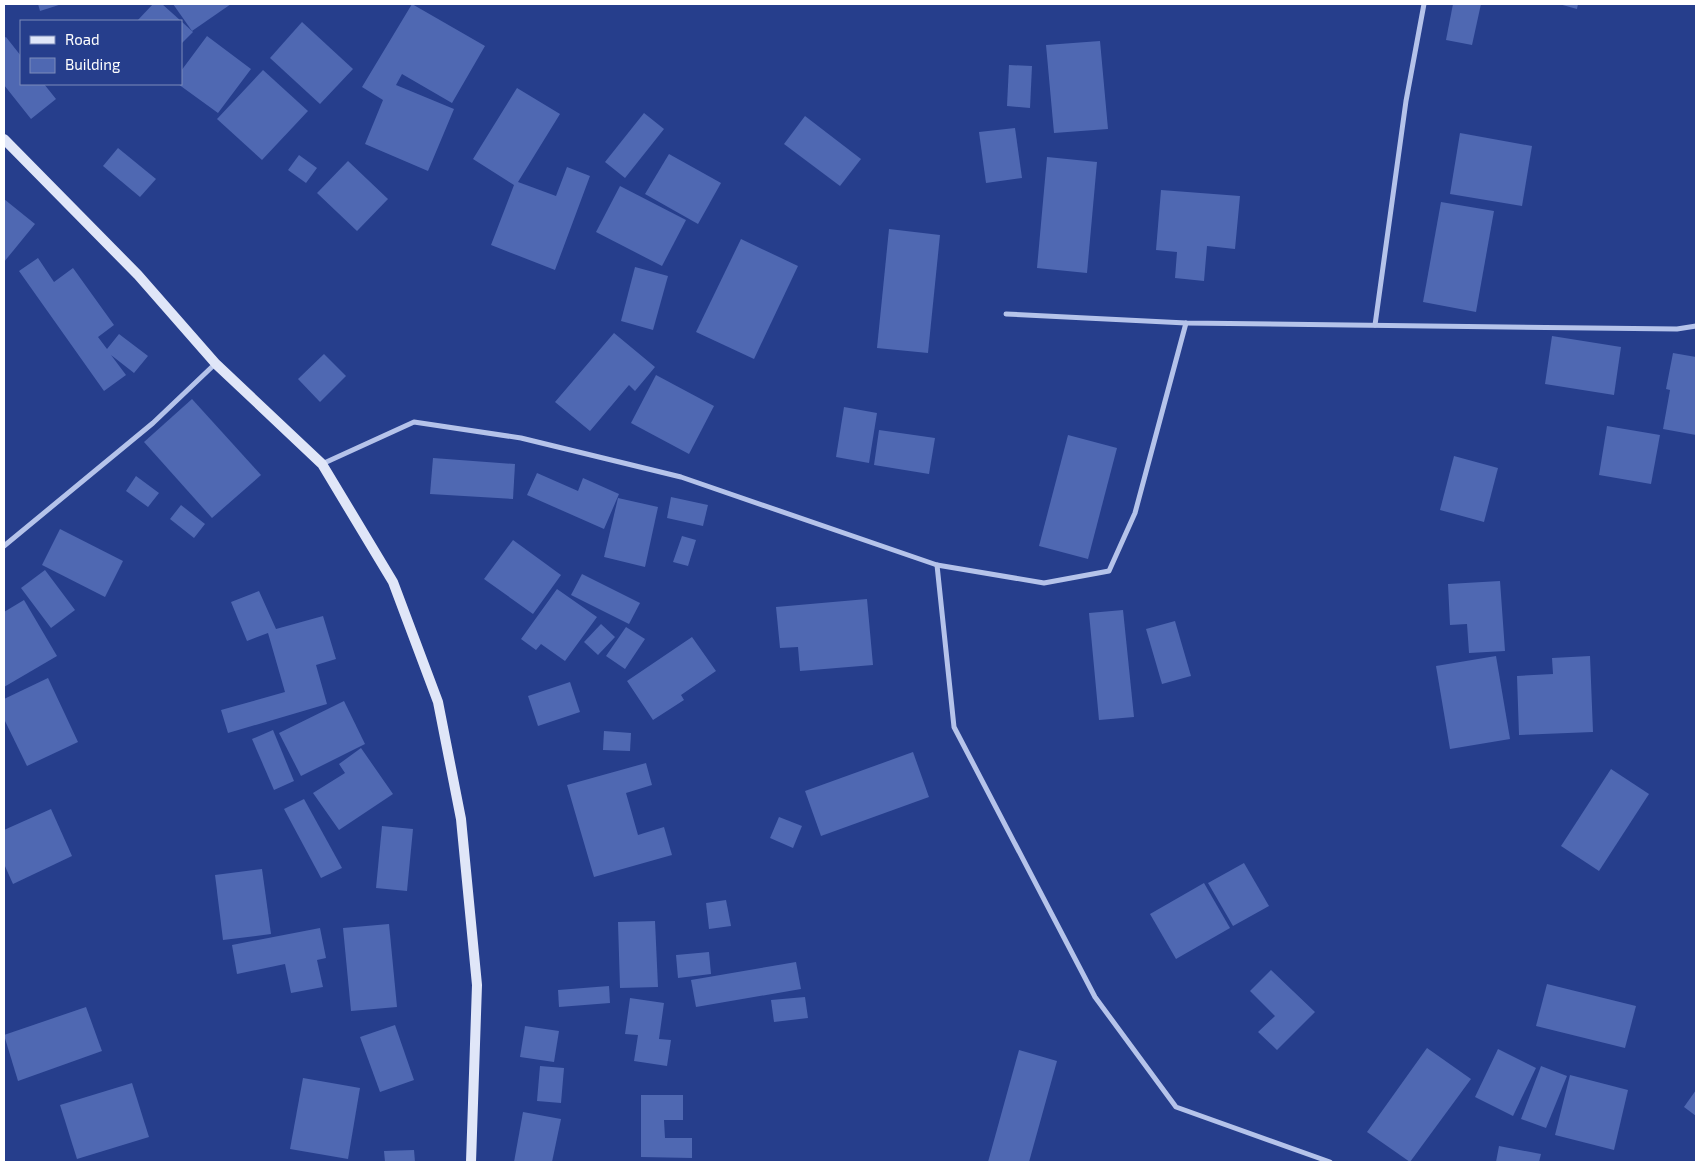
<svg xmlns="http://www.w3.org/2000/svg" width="1700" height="1166" viewBox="0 0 1700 1166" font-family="'Exo 2',sans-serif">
  <rect width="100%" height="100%" fill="#263e8c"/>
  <g fill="#4f68b2">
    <path d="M38,4h24l-22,7z"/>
    <path d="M153,4h9l19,17h-44z"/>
    <path d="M173,4h58l-39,27z"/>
    <path d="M412,4l73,42 -33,57 -50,-29 -6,11 58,24 -26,62 -63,-27 18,-44 -21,-13z"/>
    <path d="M1453,4h28l-9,41 -26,-5z"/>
    <path d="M1559,4h19l-1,5z"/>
    <path d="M181,21l12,11 -12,12z"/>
    <path d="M302,22l51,47 -33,35 -50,-46z"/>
    <path d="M207,36l44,33 -33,44 -40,-29h3v-13z"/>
    <path d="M6,37l15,19v28h23l12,15 -25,20 -27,-34v-47z"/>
    <path d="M1100,41l8,88 -54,4 -8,-88z"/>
    <path d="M1009,65l23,1 -2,42 -23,-2z"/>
    <path d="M263,70l45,41 -46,49 -45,-41z"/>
    <path d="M517,88l43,26 -42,68 38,14 11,-29 23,9 -35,94 -64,-25 23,-60 -41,-26z"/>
    <path d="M644,113l20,16 -39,49 -20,-16z"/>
    <path d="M805,116l56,43 -21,27 -56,-42z"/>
    <path d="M1015,128l7,50 -36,5 -7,-51z"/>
    <path d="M1460,133l72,13 -10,60 -72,-12z"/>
    <path d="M118,148l38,31 -16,18 -37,-31z"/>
    <path d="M669,154l52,29 -23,41 -53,-30z"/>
    <path d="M299,155l18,13 -11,15 -18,-13z"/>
    <path d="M1047,157l50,5 -10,111 -50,-5z"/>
    <path d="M348,161l40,38 -31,32 -40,-38z"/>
    <path d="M620,186l66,34 -24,46 -66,-34z"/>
    <path d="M1161,190l79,6 -5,53 -28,-3 -3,35 -29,-3 2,-26 -21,-2z"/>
    <path d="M4,199l31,25 -31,38z"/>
    <path d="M1441,202l53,9 -18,101 -53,-10z"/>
    <path d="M889,229l51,6 -12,118 -51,-5z"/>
    <path d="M741,239l57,27 -44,93 -58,-27z"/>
    <path d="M38,258l16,24 19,-14 41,57 -16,12 9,12 12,-15 29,22 -14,17 -23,-18 15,20 -22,16 -85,-120z"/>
    <path d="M635,267l33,9 -15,54 -32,-9z"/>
    <path d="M614,333l41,34 -20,24 -6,-6 -39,46 -35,-29z"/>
    <path d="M1552,336l69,11 -7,48 -69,-11z"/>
    <path d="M1673,353l23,4v78l-33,-6 7,-39 -4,-1z"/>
    <path d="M324,354l22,22 -26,26 -22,-23z"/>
    <path d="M656,375l58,31 -25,48 -58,-31z"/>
    <path d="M192,399l69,76 -49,43 -68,-76z"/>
    <path d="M844,407l33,6 -8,50 -33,-6z"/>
    <path d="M1607,426l53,9 -9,49 -52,-9z"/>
    <path d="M879,430l56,8 -6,36 -55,-9z"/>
    <path d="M1068,435l49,13 -29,111 -49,-13z"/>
    <path d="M1454,456l44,12 -14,54 -44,-12z"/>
    <path d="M433,458l82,6 -2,35 -83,-5z"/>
    <path d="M537,473l41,18 5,-13 36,16 -15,35 -77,-34z"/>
    <path d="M136,476l23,17 -11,14 -22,-16z"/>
    <path d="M671,497l37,8 -5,21 -36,-8z"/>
    <path d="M618,498l40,9 -13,60 -41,-10z"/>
    <path d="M181,505l24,19 -11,14 -24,-19z"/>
    <path d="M60,529l63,32 -18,36 -63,-32z"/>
    <path d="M682,536l14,4 -8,26 -15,-4z"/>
    <path d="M513,540l48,35 -28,39 -49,-35z"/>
    <path d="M45,570l30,40 -24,18 -30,-40z"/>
    <path d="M582,574l58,29 -11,21 -58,-29z"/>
    <path d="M1500,581l5,70 -36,2 -2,-29 -17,1 -2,-41z"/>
    <path d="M557,589l40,28 -32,44 -24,-17 -5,6 -15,-11z"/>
    <path d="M259,591l17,38 47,-13 13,43 -20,6 11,39 -99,29 -7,-23 64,-18 -17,-59 -21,8 -16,-39z"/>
    <path d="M867,599l6,66 -73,6 -2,-24 -18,1 -4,-41z"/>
    <path d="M24,600l33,56 -53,31v-75z"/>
    <path d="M1123,610l11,107 -35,3 -10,-107z"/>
    <path d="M1175,621l16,55 -29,8 -16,-55z"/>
    <path d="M601,624l14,13 -17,18 -14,-13z"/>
    <path d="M626,627l19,12 -20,30 -19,-13z"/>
    <path d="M692,637l24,34 -35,24 3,5 -31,20 -26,-39z"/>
    <path d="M1496,656l14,83 -60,10 -14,-83z"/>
    <path d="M1590,656l3,76 -74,3 -2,-59 36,-2 -1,-16z"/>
    <path d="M48,678l30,64 -51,24 -23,-47v-20z"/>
    <path d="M570,682l10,30 -42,14 -10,-30z"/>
    <path d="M344,701l21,43 -64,32 -22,-43z"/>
    <path d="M273,730l21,51 -20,9 -22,-51z"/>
    <path d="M604,731l27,2 -1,18 -27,-1z"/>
    <path d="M361,748l32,46 -54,36 -26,-37 32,-20 -6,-9z"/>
    <path d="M913,752l16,45 -108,39 -16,-45z"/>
    <path d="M646,763l6,22 -26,8 12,42 26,-8 8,28 -78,22 -27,-92z"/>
    <path d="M1611,769l38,25 -50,77 -38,-25z"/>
    <path d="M304,799l38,69 -21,10 -37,-69z"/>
    <path d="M51,809l21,47 -59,28 -9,-20v-34z"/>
    <path d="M779,817l23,9 -9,22 -23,-10z"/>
    <path d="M382,826l31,3 -6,62 -31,-3z"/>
    <path d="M1244,863l25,43 -36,20 -25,-43z"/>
    <path d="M262,869l9,65 -48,6 -8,-65z"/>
    <path d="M1204,883l26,45 -54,31 -26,-45z"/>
    <path d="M726,900l5,26 -22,3 -3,-26z"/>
    <path d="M655,921l3,66 -38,1 -2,-66z"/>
    <path d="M389,924l8,83 -46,4 -8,-83z"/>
    <path d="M320,928l6,30 -9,2 6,27 -32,6 -6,-29 -48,10 -5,-29z"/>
    <path d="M709,952l2,22 -33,4 -2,-23z"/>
    <path d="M796,962l5,27 -105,18 -5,-27z"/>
    <path d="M1271,970l44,42 -38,38 -19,-18 17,-16 -25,-25z"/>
    <path d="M1547,984l89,22 -11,42 -89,-22z"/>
    <path d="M609,986l1,17 -51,4 -1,-17z"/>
    <path d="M805,997l3,21 -34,4 -3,-22z"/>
    <path d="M630,998l34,5 -5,36 12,1 -4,26 -33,-5 4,-26 -13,-1z"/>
    <path d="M86,1007l16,44 -84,30 -14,-46z"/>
    <path d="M395,1025l19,55 -34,12 -20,-55z"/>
    <path d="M525,1026l34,5 -5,31 -34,-5z"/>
    <path d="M1427,1048l44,31 -61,83 -43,-30z"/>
    <path d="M1498,1049l38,19 -23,48 -38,-19z"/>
    <path d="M1019,1050l38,11 -28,101h-41z"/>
    <path d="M540,1066l24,2 -3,35 -24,-2z"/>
    <path d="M1541,1066l26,10 -21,52 -25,-9z"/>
    <path d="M1570,1075l58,15 -14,60 -59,-15z"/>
    <path d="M303,1078l57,10 -12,71 -58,-10z"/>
    <path d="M132,1083l17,54 -72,22 -17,-54z"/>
    <path d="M1696,1090v26l-12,-9z"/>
    <path d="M641,1095h42v25h-19l1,18h27v20l-51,-1z"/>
    <path d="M523,1112l38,7 -9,43h-38z"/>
    <path d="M1499,1146l42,8 -2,8h-43z"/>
    <path d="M414,1150l1,12h-30l-1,-11z"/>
  </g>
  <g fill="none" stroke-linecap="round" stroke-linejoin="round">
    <g stroke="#b5c3ea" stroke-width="5">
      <path d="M1006,314l180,9 491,6 19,-3"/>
      <path d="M1375,325l31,-224 18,-97"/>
      <path d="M322,464l92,-42 107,16 160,39 256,88 107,18 65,-12 26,-58 51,-190"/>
      <path d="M4,546l149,-123 62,-59"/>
      <path d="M937,565l17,162 141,270 81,110 154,55"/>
    </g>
    <path stroke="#e0e6f8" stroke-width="10" d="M4,139l134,136 78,89 106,100 71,118 45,120 23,117 16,166 -6,177"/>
  </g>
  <rect width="1700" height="1166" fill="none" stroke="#ffffff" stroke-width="10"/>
  <rect x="20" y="20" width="162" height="65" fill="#263e8c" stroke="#7d8bba"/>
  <rect x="30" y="36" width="25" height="8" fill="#e0e6f8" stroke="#7d8bba"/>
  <text x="65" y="45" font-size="15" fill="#ffffff">Road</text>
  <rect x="30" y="58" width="25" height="15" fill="#4f68b2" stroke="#7d8bba"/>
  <text x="65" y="70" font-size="15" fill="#ffffff">Building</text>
</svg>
